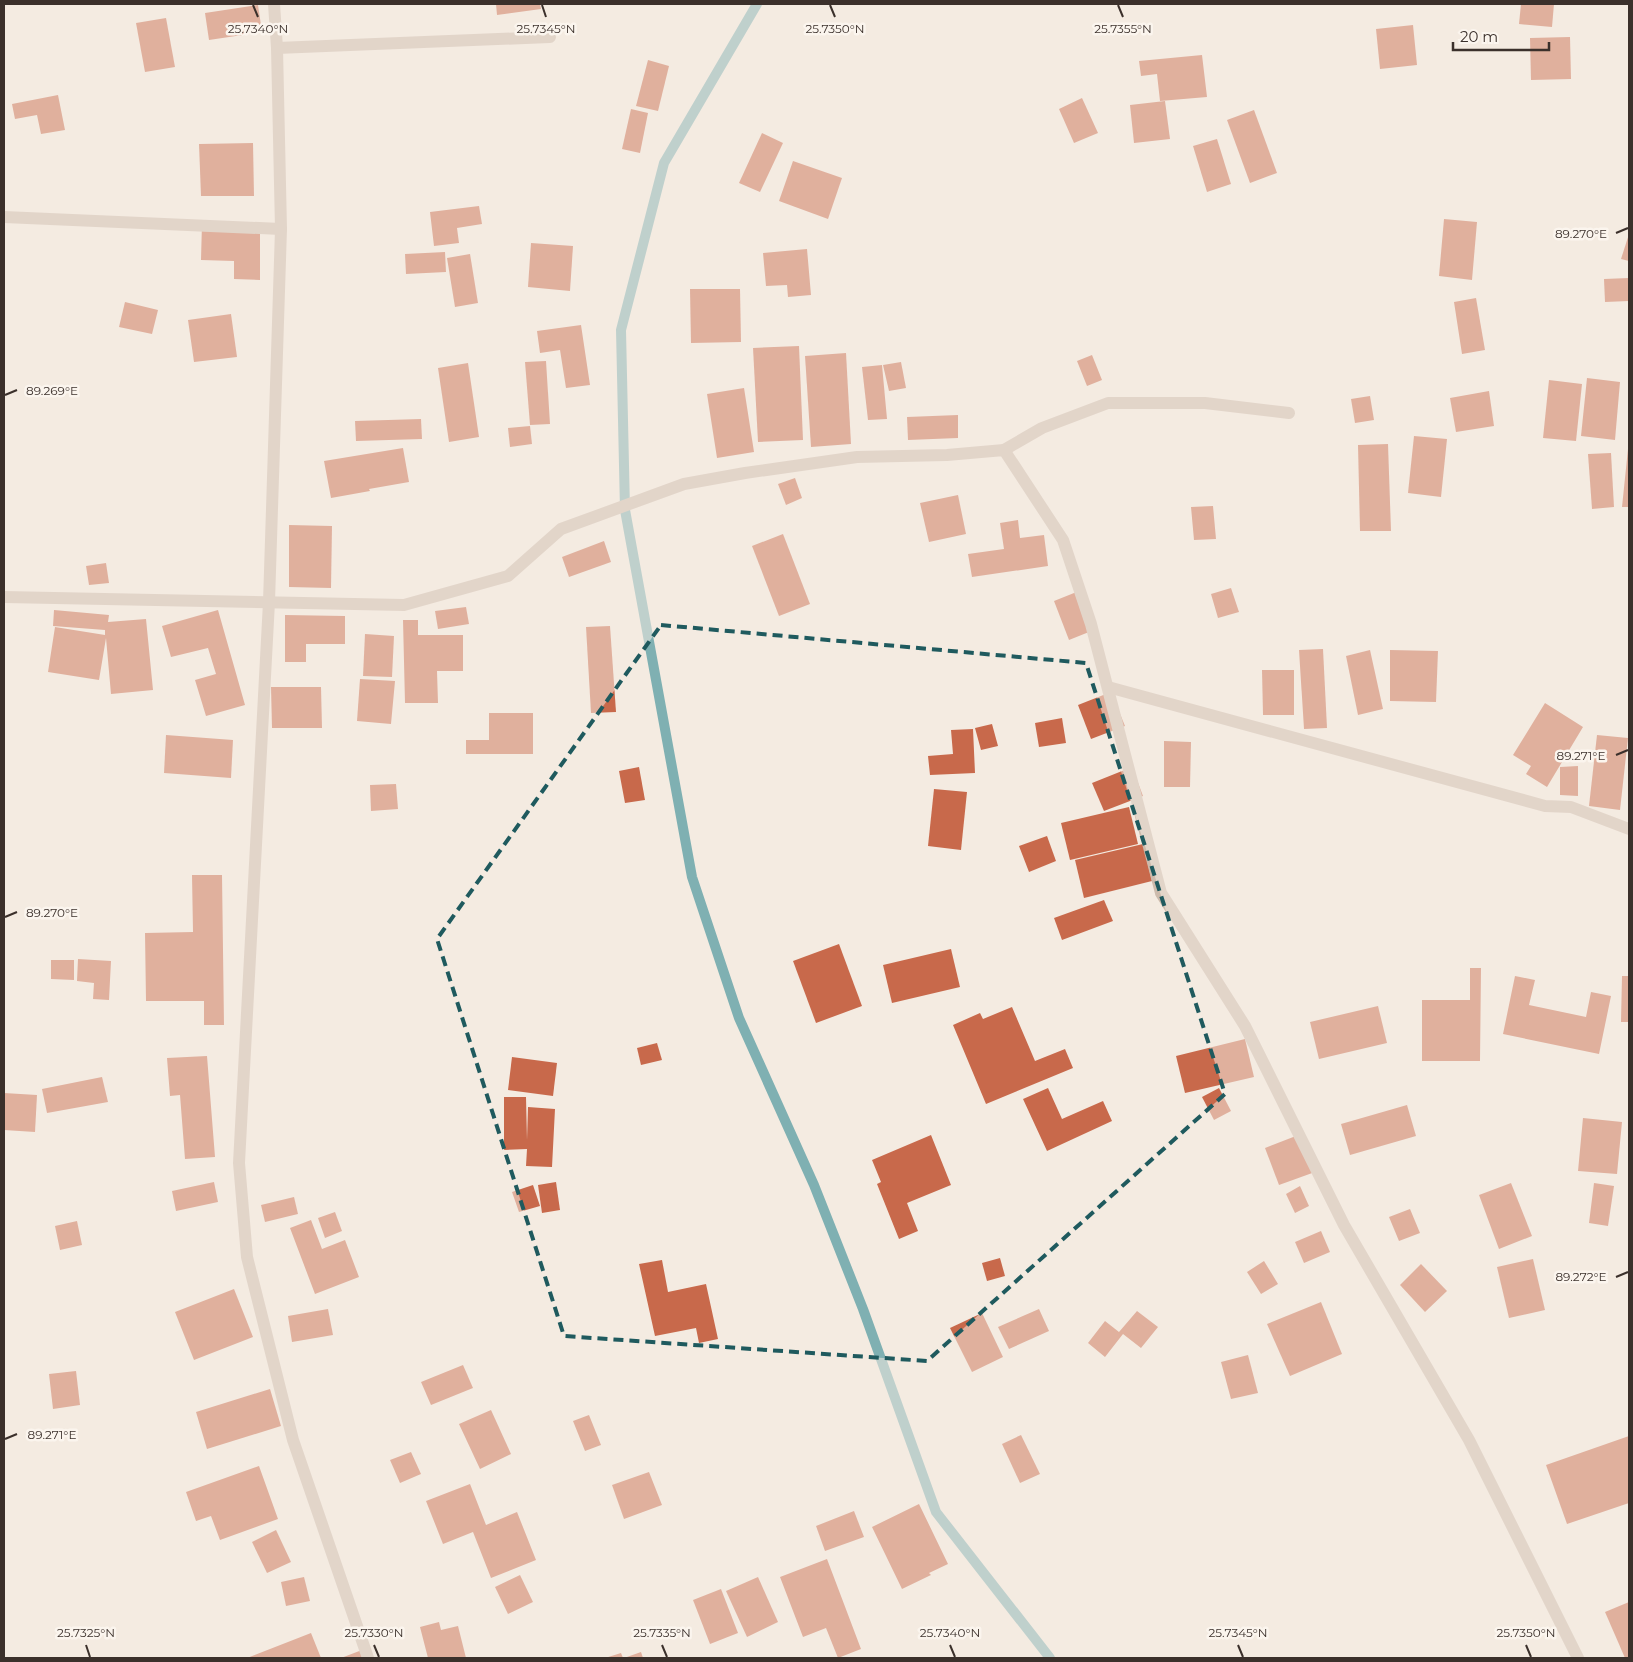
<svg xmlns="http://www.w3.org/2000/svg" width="1633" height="1662" viewBox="0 0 1633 1662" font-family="Montserrat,sans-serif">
  <rect width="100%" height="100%" fill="#f4ebe1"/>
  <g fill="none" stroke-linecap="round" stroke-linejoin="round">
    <path stroke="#7fb0b2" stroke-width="10" d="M757,4l-93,159 -43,167 4,180 67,367 47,141 75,167 49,124 73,203 114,146"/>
  </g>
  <g fill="#c8694b">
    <path d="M496,4h44l1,5 -44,6z"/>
    <path d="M1521,4h33l-2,23 -33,-3z"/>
    <path d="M258,5l4,27 -53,8 -4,-27z"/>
    <path d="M166,18l9,49 -30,5 -9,-49z"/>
    <path d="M1413,25l4,40 -37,4 -4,-40z"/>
    <path d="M1570,37l1,42 -40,1 -1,-42z"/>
    <path d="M1202,55l5,42 -47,4 -3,-27 -16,2 -2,-15z"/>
    <path d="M648,60l21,6 -11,45 -22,-5z"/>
    <path d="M58,95l7,35 -24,4 -4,-19 -22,4 -3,-15z"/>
    <path d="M1082,98l16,35 -24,10 -15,-34z"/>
    <path d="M1165,101l5,38 -36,4 -4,-38z"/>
    <path d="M631,109l17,4 -8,40 -18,-4z"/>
    <path d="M1254,110l23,63 -27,10 -23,-63z"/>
    <path d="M762,133l21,10 -23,49 -21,-9z"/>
    <path d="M1217,139l14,45 -24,8 -14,-46z"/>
    <path d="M253,143l1,53h-53l-2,-52z"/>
    <path d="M793,161l49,17 -14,41 -49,-18z"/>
    <path d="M479,206l3,18 -25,4 2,15 -25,3 -4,-34z"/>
    <path d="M1444,219l33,3 -5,58 -33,-4z"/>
    <path d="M202,223l58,2v55l-26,-1v-18l-33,-1z"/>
    <path d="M1629,234v27l-8,-2z"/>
    <path d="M531,243l42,3 -3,45 -42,-4z"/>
    <path d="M807,249l4,46 -23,2 -1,-12 -21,1 -3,-33z"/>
    <path d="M445,252l1,20 -40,2 -1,-20z"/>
    <path d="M470,254l8,49 -23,4 -8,-49z"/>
    <path d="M1629,278v23l-24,1 -1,-23z"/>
    <path d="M690,289h50l1,53 -50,1z"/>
    <path d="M1476,298l9,52 -23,4 -8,-52z"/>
    <path d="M125,302l33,8 -6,24 -33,-7z"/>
    <path d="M231,314l6,43 -43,5 -6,-42z"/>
    <path d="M581,325l9,60 -24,3 -6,-38 -20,3 -3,-22z"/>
    <path d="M799,346l4,94 -45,2 -5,-94z"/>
    <path d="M846,353l5,91 -40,3 -6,-91z"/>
    <path d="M1092,355l10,25 -15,6 -10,-25z"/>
    <path d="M546,361l4,63 -20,1 -5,-63z"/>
    <path d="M901,362l5,26 -17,3 -6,-26z"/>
    <path d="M468,363l11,74 -30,5 -11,-74z"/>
    <path d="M882,365l5,54 -19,1 -6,-53z"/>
    <path d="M1587,378l33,4 -5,58 -34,-4z"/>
    <path d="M1549,380l33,4 -6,57 -33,-3z"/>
    <path d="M744,388l10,64 -37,6 -10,-64z"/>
    <path d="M1489,391l5,35 -38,6 -6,-34z"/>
    <path d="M1370,396l4,24 -19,3 -4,-24z"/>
    <path d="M958,415v23l-50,2 -1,-23z"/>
    <path d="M421,419l1,20 -66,2 -1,-20z"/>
    <path d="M530,426l2,18 -22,3 -2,-19z"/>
    <path d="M1414,436l33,3 -6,58 -33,-4z"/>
    <path d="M1388,444l3,87h-31l-2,-86z"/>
    <path d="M403,448l6,34 -40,7 1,2 -39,7 -7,-37z"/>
    <path d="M1628,449h1v58h-7z"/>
    <path d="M1611,453l3,54 -22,2 -4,-55z"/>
    <path d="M795,478l7,20 -16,7 -8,-21z"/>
    <path d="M958,495l8,39 -37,8 -9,-39z"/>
    <path d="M1213,506l3,33 -22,1 -3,-33z"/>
    <path d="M1018,520l2,18 24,-3 4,31 -76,11 -4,-23 36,-5 -4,-26z"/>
    <path d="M289,525l43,1 -1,62 -42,-1z"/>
    <path d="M783,534l27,70 -31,12 -27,-70z"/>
    <path d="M604,541l7,21 -42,15 -7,-20z"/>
    <path d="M106,563l3,20 -20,2 -3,-19z"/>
    <path d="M1231,588l8,24 -21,6 -7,-24z"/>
    <path d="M1079,591l15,39 -25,10 -15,-39z"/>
    <path d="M466,607l3,17 -31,5 -3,-18z"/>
    <path d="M54,610l55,5 -1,7 38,-3 7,71 -42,4 -5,-56 -7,42 -51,-8 7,-45 50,8v-5l-52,-4z"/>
    <path d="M218,610l27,95 -39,11 -11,-36 21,-6 -8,-26 -37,9 -9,-31z"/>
    <path d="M285,615l60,1v28h-39v18h-21z"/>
    <path d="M403,620h15v15h45v36h-26l1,32h-33z"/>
    <path d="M610,626l6,86 -25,1 -5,-86z"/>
    <path d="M365,634l29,2 -2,41 -29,-1z"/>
    <path d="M1323,649l4,79 -23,1 -5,-79z"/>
    <path d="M1370,650l13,59 -25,6 -12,-59z"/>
    <path d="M1390,650l48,1 -2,51 -46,-1z"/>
    <path d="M1262,670h32v45h-31z"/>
    <path d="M360,679l35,2 -4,43 -34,-3z"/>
    <path d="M271,687h50l1,41h-50z"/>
    <path d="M1111,692l14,34 -34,13 -13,-34z"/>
    <path d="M1545,703l38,24 -36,60 -21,-13 5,-8 -18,-11z"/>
    <path d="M489,713h44v41h-67v-14h23z"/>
    <path d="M1062,718l4,25 -27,4 -4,-24z"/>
    <path d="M992,724l6,22 -17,4 -6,-22z"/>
    <path d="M973,729l2,44 -45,2 -2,-19 25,-2 -2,-24z"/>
    <path d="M166,735l67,5 -2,38 -67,-5z"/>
    <path d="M1597,735l31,3 -8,72 -31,-4z"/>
    <path d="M1164,741l27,1 -1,45h-26z"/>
    <path d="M1578,766v30l-18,-1v-28z"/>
    <path d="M639,767l6,33 -20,3 -6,-32z"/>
    <path d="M1132,767l11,29 -39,15 -12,-28z"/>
    <path d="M396,784l2,25 -27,2 -1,-26z"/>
    <path d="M934,789l33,3 -6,58 -33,-4z"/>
    <path d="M1129,807l9,37 -68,16 -9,-37z"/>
    <path d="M1047,836l9,25 -27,11 -10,-26z"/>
    <path d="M1143,844l9,37 -68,17 -9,-38z"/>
    <path d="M192,875h30l2,150h-20v-24h-58l-1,-68 48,-1z"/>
    <path d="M1104,900l9,21 -51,19 -8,-22z"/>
    <path d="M839,944l23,62 -46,17 -23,-62z"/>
    <path d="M951,949l9,38 -68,16 -9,-38z"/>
    <path d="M78,959l33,2 -2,39 -16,-1 1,-16 -17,-2z"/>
    <path d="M51,960h23v20l-23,-1z"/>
    <path d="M1470,968h11l-1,93h-58v-61h48z"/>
    <path d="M1515,976l20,4 -6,25 57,12 5,-25 20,4 -12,58 -96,-20z"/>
    <path d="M1622,976h7v46h-8z"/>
    <path d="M1378,1006l9,37 -68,16 -9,-37z"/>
    <path d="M1012,1007l23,54 30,-12 8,19 -87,36 -33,-79 27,-12 3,6z"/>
    <path d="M1245,1039l9,38 -69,16 -9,-37z"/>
    <path d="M657,1043l5,17 -21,5 -4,-17z"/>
    <path d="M207,1056l8,101 -30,2 -5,-64 -10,1 -3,-38z"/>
    <path d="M512,1057l45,6 -4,33 -45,-6z"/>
    <path d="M102,1077l6,25 -61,11 -5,-24z"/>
    <path d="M1048,1088l14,31 41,-18 9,20 -65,30 -24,-52z"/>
    <path d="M1219,1088l12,23 -17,9 -12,-23z"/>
    <path d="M4,1093l33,2 -2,37 -31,-2z"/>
    <path d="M504,1097h22l1,43 1,-33 27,2 -3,58 -26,-1 1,-17 -23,1z"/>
    <path d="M1407,1105l9,31 -66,19 -9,-31z"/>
    <path d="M1583,1118l39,4 -5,52 -39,-3z"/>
    <path d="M1301,1134l14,38 -36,13 -14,-37z"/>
    <path d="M931,1135l20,50 -44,18 11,28 -19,8 -22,-55 4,-2 -9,-22z"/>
    <path d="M214,1182l4,20 -42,9 -4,-20z"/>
    <path d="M556,1182l4,28 -18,3 -4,-28z"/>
    <path d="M1511,1183l21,53 -33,13 -20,-54z"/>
    <path d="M1594,1183l20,3 -6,40 -19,-3z"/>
    <path d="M533,1185l7,21 -21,6 -7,-20z"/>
    <path d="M1300,1186l9,20 -14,7 -9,-19z"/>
    <path d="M294,1197l4,17 -33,8 -4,-17z"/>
    <path d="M1410,1209l10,24 -21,8 -10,-24z"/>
    <path d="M335,1212l7,19 -17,7 -7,-20z"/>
    <path d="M311,1220l11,29 23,-9 14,37 -44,17 -25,-66z"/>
    <path d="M77,1221l5,24 -22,5 -5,-24z"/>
    <path d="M1321,1231l9,21 -26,11 -9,-21z"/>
    <path d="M1000,1258l5,18 -18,5 -5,-18z"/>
    <path d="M1533,1259l12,51 -36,8 -12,-51z"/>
    <path d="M662,1260l6,32 38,-8 12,55 -19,4 -3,-15 -41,8 -16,-72z"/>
    <path d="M1264,1261l14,23 -17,10 -14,-22z"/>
    <path d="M1421,1264l26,27 -22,21 -25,-27z"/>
    <path d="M234,1289l19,48 -59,23 -19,-48z"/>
    <path d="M1321,1302l21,52 -52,22 -23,-52z"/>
    <path d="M328,1309l5,26 -41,7 -4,-26z"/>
    <path d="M1039,1309l10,22 -40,18 -11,-22z"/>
    <path d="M1137,1311l21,16 -17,21 -18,-14 -18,23 -17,-14 17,-22 14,11z"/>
    <path d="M982,1313l21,44 -31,15 -22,-44z"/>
    <path d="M1248,1355l10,38 -27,6 -10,-37z"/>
    <path d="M463,1365l10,23 -42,17 -10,-23z"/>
    <path d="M76,1371l4,34 -27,4 -4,-35z"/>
    <path d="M270,1389l11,37 -74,23 -11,-37z"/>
    <path d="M491,1410l20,44 -31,15 -21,-45z"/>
    <path d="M589,1415l12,30 -16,6 -12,-30z"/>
    <path d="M1021,1435l19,39 -20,9 -18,-39z"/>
    <path d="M1629,1436v67l-62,21 -21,-59z"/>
    <path d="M411,1452l10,22 -21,9 -10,-23z"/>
    <path d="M259,1466l19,53 -58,21 -9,-24 -15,5 -10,-29z"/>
    <path d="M649,1472l13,33 -38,14 -12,-34z"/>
    <path d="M470,1484l16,41 31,-13 19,48 -45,18 -18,-46 -30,12 -17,-43z"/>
    <path d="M919,1504l29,60 -19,9 2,2 -29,14 -30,-62z"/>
    <path d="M854,1511l10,26 -39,14 -9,-25z"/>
    <path d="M276,1530l15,32 -24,11 -15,-31z"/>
    <path d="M827,1559l34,90 -23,9 -12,-30 -23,9 -23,-60z"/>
    <path d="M520,1575l13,27 -25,12 -13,-27z"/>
    <path d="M304,1577l6,24 -24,5 -5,-24z"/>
    <path d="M758,1577l20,45 -31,15 -21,-46z"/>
    <path d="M721,1589l17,44 -28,11 -17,-44z"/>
    <path d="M1629,1602v56h-4l-20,-46z"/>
    <path d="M439,1622l2,8 17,-4 8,32h-38l-8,-31z"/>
    <path d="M311,1633l10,25h-74z"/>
    <path d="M362,1650l3,8h-24z"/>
    <path d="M641,1652l2,6h-19z"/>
    <path d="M621,1653l2,5h-18z"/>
  </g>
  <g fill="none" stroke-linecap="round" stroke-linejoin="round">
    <path stroke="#cdbbac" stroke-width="12" d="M277,48l273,-11"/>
    <g stroke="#cdbbac" stroke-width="12">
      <path d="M274,4l3,44 4,181 -12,373 -30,561 8,94 46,183 75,218"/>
      <path d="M4,217l277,12"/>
      <path d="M1004,450l38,-22 66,-25h97l84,10"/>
      <path d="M4,597l400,8 104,-29 53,-47 123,-45 61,-11 112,-16 90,-2 57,-5 59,90 28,84 70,269 84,133 99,199 125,215 109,218"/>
      <path d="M1108,687l437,119 26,1 58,22"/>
    </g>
  </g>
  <path d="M0 0H1633V1662H0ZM661,625l425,38 139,431 -298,267 -363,-25 -127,-397z" fill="#f4ebe1" fill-opacity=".55" fill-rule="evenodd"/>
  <path fill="none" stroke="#1f5a5e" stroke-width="4" stroke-dasharray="10 6" stroke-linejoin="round" d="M661,625l425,38 139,431 -298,267 -363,-25 -127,-397z"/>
  <path fill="none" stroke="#3b302b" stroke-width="2" d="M253,5l5,12M542,5l4,12M830,5l5,12M1118,5l5,12M1616,233l12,-5M5,395l12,-5M1616,755l12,-5M5,917l12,-5M1616,1277l12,-5M5,1439l12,-5M86,1645l4,12M374,1645l5,12M662,1645l5,12M950,1645l5,12M1238,1645l5,12M1526,1645l5,12"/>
  <g font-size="12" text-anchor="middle" fill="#3b302b" stroke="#fbf5ee" stroke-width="5" stroke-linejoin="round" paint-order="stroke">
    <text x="258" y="33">25.7340°N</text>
    <text x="546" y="33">25.7345°N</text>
    <text x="835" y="33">25.7350°N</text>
    <text x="1123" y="33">25.7355°N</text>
    <text x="1581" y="238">89.270°E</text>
    <text x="52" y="395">89.269°E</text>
    <text x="1581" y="760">89.271°E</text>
    <text x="52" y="917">89.270°E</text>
    <text x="1581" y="1281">89.272°E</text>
    <text x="52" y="1439">89.271°E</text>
    <text x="86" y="1637">25.7325°N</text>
    <text x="374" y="1637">25.7330°N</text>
    <text x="662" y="1637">25.7335°N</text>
    <text x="950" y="1637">25.7340°N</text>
    <text x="1238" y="1637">25.7345°N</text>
    <text x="1526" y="1637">25.7350°N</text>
  </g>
  <rect width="1633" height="1662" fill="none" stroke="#3b302b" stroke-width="10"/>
  <path d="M1453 42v8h96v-8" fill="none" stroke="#3b302b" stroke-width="2.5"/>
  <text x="1460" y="42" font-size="15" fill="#3b302b" stroke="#fbf5ee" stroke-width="4" paint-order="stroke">20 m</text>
</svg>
